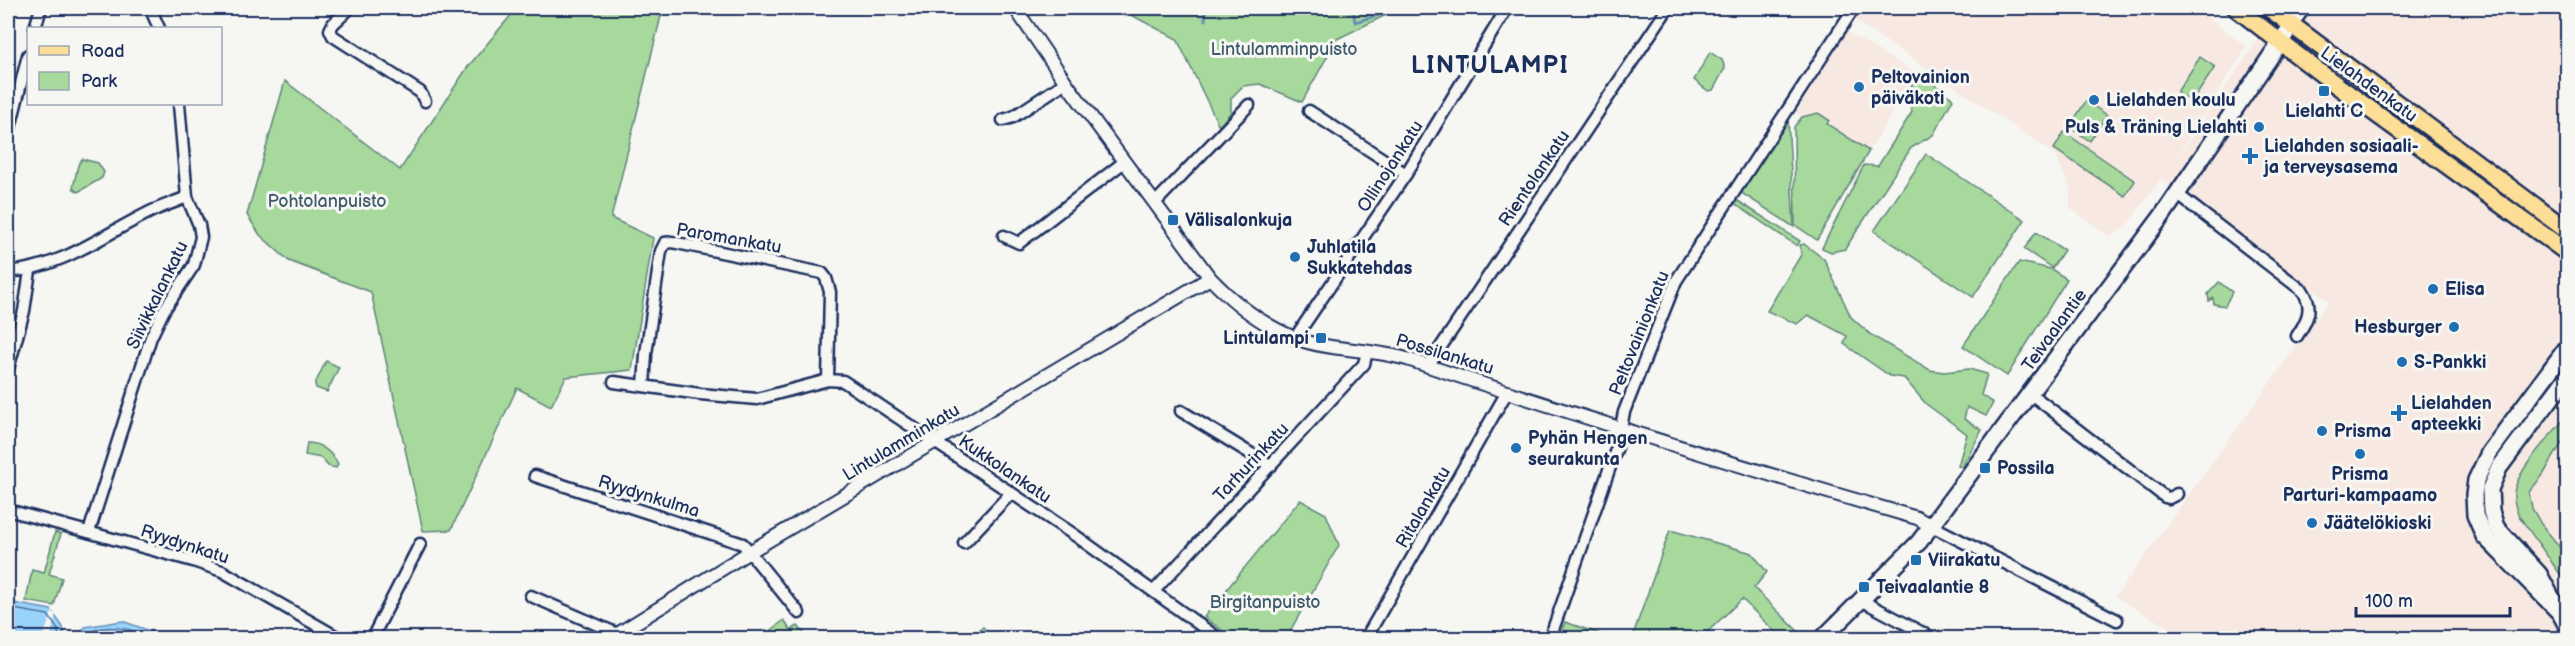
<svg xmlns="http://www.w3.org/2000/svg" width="2575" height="646" viewBox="0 0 2575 646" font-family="'Balsamiq Sans',sans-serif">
  <rect width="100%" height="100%" fill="#f6f6f2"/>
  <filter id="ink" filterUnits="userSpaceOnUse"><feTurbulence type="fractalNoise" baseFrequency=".0167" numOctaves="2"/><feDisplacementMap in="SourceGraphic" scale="12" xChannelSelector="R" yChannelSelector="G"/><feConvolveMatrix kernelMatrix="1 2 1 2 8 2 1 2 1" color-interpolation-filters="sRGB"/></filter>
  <g filter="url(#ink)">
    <g fill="#f7e9e2">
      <path d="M1863,8h333l51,39 -81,126 114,-165h287v630h-380l-72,-41 214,-296 -168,-122 -34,46 -17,12 -40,-29v-20l-15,-34 -201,-134z"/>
      <path d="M1847,32l70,42 -48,77 -42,-28 -9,-10 -16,4 -9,-7z"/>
    </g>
    <g fill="#a6d99b" stroke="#60847c" stroke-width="1.5">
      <path d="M517,8h146l-52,210 42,20 -21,132 -66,7 -15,29 -34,-18 -66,142 -28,1 -52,-239 -82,-31 -29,-26 -13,-20 38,-134 115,89 67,-102z"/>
      <path d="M1125,8h288l-23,5 -53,26 -35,63 -42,-18 -17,2 -12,12v14l-12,14 -42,-87 -48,-25z"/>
      <path d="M1710,52l12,8 3,8 -12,22 -5,1 -14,-11z"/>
      <path d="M2200,57l15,10 -23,35 -15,-10z"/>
      <path d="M1918,72l35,27 -20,36 -22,13 -66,101 -14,3 -9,-4 42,-83 14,1 34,-54 -4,-19z"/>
      <path d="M2086,101l21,14 -17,26 -21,-14z"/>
      <path d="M1818,113l11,7 -2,4 42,27 -52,89 -22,-15 -1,-98 8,-10z"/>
      <path d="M1788,119l6,108 -54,-35z"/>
      <path d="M2064,132l71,49 -10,15 -71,-47z"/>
      <path d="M1926,154l99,66 -52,77 -99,-66z"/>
      <path d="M82,159l16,4 6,9 -2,6 -24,14 -5,-4 5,-23z"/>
      <path d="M1738,201l62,40 -3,5 -62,-42z"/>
      <path d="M2036,232l28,18 -12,18 -28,-19z"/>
      <path d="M1804,244l20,15 27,58 20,18 59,35 14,2 25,-3 18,5 -6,21 12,8 -7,13 -19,-9 -3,12 18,11 -20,37 -4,-1 9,-32 -41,-30 -22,-26 -14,-2 -46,-32 3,-8 -39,-21 -11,9 -30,-13 34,-56 -1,-10z"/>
      <path d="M2019,262l32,7 16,10 -60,97 -44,-30z"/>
      <path d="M2219,282l13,10 -7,14 -11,-2 -1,-6 -4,3 -1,-7z"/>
      <path d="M326,361l13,6 -12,25 -11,-4 -1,-4z"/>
      <path d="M2567,416v18l-24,41 -14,17 3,16 9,16 26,32v28l-48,-68c-3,-7 -6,-15 -5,-23 3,-24 38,-59 53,-77z"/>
      <path d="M307,443c13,-1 26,11 31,21l-2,4 -8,-2 -7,-8 -16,-3z"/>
      <path d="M1300,500l26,14 13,31 -53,93h-53l-29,-21z"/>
      <path d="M1670,530l82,23 15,19 -13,16 48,47 -3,3h-18l-39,-39 -41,39h-69z"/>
      <path d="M55,532l6,2 -12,40 13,4 -8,28 -28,-5 6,-31 12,3z"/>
      <path d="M784,620l7,10 7,-4 10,12h-46z"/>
      <path d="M1565,622l47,16h-53z"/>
      <path d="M983,627l10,11h-25z"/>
    </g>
    <g fill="#99d3f9" stroke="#6791bb" stroke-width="1.5">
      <path d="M8,602l43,8 12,17 2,11h-57z"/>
      <path d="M122,621l48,17h-94l9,-11z"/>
    </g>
    <path fill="#f6f6f2" d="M52,612l4,2 -6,24h-7z"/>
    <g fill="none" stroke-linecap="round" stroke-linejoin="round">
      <g stroke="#4d719c" stroke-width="1.5">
        <path d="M8,608l40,7 10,15 1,8"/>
        <path d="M84,638c15,-19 52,-8 71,0"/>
      </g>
      <g stroke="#6791bb" stroke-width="3">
        <path d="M1353,8l2,14 48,-14"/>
        <path d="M1205,20l1,-12"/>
      </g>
      <defs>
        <g id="minor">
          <path d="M150,8l9,20"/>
          <path d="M350,8l-17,16 -3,6 3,6 87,56 5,9"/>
          <path d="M2292,25l13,-17"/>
          <path d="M35,28l6,-20"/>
          <path d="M1309,111l97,63"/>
          <path d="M1003,120l10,-3 53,-35"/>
          <path d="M8,136l20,-81"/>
          <path d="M2177,194l126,97c11,17 4,30 -6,45"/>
          <path d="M1155,203l94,-98"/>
          <path d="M1004,236l15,7 105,-81"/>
          <path d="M8,272c54,-4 96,-38 144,-61 11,-5 23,-9 35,-14"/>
          <path d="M1295,338l111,-164 101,-166"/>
          <path d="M1428,366l240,-358"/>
          <path d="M8,369l16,-58 6,-40"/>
          <path d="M614,382l86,12 57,5 71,-19 15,1 233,155 142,102"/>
          <path d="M644,386l2,-32 15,-103 4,-8 7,-1 150,31 4,5 4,14 -2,88"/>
          <path d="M2031,394l134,103 4,1 8,-4"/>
          <path d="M1181,411l90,55"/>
          <path d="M535,476l208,68 56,69"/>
          <path d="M8,510l185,51 29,10 117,67"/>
          <path d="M1932,526l185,94"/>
          <path d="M89,532l62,-195 13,-27 30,-45 7,-28 -2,-12 -12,-28 -8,-93"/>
          <path d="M964,543l47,-50"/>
          <path d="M1154,591l210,-227 3,-12"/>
          <path d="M531,596l87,38 6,4"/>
          <path d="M1861,600l71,38"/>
          <path d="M372,638l48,-94"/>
          <path d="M1366,638l141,-246"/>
          <path d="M1550,638l67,-191 7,-35 52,-131 178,-273"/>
        </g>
        <g id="tertiary">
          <path d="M1015,8l52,76 143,194c24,25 52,47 85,60 37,14 78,10 115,22 168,56 337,109 507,158l15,8"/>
          <path d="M611,638l140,-87 459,-273"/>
        </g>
        <g id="secondary">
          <path d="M2568,376l-69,92 -9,21 1,22 5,16 43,47 29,54"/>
          <path d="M2559,612l-75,-76 -9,-21 -1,-20 2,-15 13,-27 79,-107"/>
          <path d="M1823,638l96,-96 243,-326 130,-191"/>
        </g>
        <g id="primary">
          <path d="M2236,8l95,73 237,172"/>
          <path d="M2269,8l299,223"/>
        </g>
      </defs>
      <use href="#minor" stroke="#1b2f5e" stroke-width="15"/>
      <use href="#tertiary" stroke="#1b2f5e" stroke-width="16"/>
      <use href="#secondary" stroke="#1b2f5e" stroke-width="20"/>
      <use href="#primary" stroke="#1b2f5e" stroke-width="21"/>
      <use href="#minor" stroke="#f6f6f2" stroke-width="10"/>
      <use href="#tertiary" stroke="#f6f6f2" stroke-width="12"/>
      <use href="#secondary" stroke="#f6f6f2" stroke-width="15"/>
      <use href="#primary" stroke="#fdde96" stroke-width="16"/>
    </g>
  </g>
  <g fill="#1f6fb2" stroke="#f6f6f2" stroke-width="2">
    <circle cx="1859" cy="87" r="6"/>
    <rect x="2318" y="85" width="12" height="12" rx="3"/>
    <circle cx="2094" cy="100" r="6"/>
    <circle cx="2259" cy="127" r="6"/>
    <path d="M2247 147h6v6h6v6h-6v6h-6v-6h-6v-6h6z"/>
    <rect x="1167" y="214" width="12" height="12" rx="3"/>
    <circle cx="1295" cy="257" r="6"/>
    <circle cx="2433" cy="289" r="6"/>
    <circle cx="2454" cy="327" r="6"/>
    <rect x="1315" y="332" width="12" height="12" rx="3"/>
    <circle cx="2402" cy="362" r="6"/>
    <path d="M2396 404h6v6h6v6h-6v6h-6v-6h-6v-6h6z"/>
    <circle cx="2322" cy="431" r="6"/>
    <circle cx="1516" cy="448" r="6"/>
    <circle cx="2360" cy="454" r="6"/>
    <rect x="1979" y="462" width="12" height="12" rx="3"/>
    <circle cx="2312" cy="523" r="6"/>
    <rect x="1910" y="554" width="12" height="12" rx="3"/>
    <rect x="1858" y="581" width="12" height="12" rx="3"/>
  </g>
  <g text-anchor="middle" stroke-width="6" stroke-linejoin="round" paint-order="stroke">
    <g font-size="18" fill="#3e5a6d" stroke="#f6f6f2">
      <text x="1284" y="55">Lintulamminpuisto</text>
      <text x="327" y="207">Pohtolanpuisto</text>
      <text x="1265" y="608">Birgitanpuisto</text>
    </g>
    <g font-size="18" font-weight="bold" fill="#1b2f5e" stroke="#f6f6f2" text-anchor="start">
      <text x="1871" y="83">Peltovainion<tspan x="1871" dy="21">päiväkoti</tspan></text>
      <text x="2106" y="106">Lielahden koulu</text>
      <text x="2324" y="117" text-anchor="middle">Lielahti C</text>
      <text x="2247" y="133" text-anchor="end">Puls &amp; Träning Lielahti</text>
      <text x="2264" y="152">Lielahden sosiaali-<tspan x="2264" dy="21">ja terveysasema</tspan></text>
      <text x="1185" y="226">Välisalonkuja</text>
      <text x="1307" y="253">Juhlatila<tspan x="1307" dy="21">Sukkatehdas</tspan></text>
      <text x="2445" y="295">Elisa</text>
      <text x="2442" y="333" text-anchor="end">Hesburger</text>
      <text x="1309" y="344" text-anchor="end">Lintulampi</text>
      <text x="2414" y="368">S-Pankki</text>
      <text x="2411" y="409">Lielahden<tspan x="2411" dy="21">apteekki</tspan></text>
      <text x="2334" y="437">Prisma</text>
      <text x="1528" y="444">Pyhän Hengen<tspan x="1528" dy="21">seurakunta</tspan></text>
      <text x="1997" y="474">Possila</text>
      <text x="2360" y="480" text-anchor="middle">Prisma<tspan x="2360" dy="21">Parturi-kampaamo</tspan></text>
      <text x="2324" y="529">Jäätelökioski</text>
      <text x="1928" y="566">Viirakatu</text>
      <text x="1876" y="593">Teivaalantie 8</text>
    </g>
    <g font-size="18" fill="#1b2f5e" stroke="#f6f6f2">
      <text transform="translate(2369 84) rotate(36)" y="6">Lielahdenkatu</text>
      <text transform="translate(1390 166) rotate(-57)" y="6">Ollinojankatu</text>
      <text transform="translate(1534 178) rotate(-56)" y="6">Rientolankatu</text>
      <text transform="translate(729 238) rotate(10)" y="6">Paromankatu</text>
      <text transform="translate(157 295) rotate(-64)" y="6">Siivikkalankatu</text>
      <text transform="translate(2054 330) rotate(-54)" y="6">Teivaalantie</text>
      <text transform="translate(1639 333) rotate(-68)" y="6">Peltovainionkatu</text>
      <text transform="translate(1445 354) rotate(17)" y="6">Possilankatu</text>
      <text transform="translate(901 442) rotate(-31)" y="6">Lintulamminkatu</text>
      <text transform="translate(1251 462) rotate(-47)" y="6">Tarhurinkatu</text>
      <text transform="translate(1005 469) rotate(34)" y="6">Kukkolankatu</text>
      <text transform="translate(649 496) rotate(17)" y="6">Ryydynkulma</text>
      <text transform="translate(1423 507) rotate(-60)" y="6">Ritalankatu</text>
      <text transform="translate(185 544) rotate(18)" y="6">Ryydynkatu</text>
    </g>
    <g font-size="24" font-weight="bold" letter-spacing="1.5" fill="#1b2f5e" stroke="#f6f6f2">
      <text x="1490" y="73">LINTULAMPI</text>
    </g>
  </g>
  <rect width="2575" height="646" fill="none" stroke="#f6f6f2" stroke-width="30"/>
  <rect x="15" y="15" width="2545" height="616" fill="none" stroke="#1b2f5e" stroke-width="2" filter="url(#ink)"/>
  <rect x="27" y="27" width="195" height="78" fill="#f6f6f2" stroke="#9ea6b7" stroke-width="1.5"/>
  <rect x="39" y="46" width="30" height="9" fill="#fdde96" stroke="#9ea6b7" stroke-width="1.5"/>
  <text x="81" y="57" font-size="18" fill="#1b2f5e">Road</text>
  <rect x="39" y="72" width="30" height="18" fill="#a6d99b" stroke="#9ea6b7" stroke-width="1.5"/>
  <text x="81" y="87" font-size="18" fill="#1b2f5e">Park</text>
  <path d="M2356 607v9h154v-9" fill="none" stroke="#1b2f5e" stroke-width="3"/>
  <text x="2365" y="607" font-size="18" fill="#1b2f5e" stroke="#f6f6f2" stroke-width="4.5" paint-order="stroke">100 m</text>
</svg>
